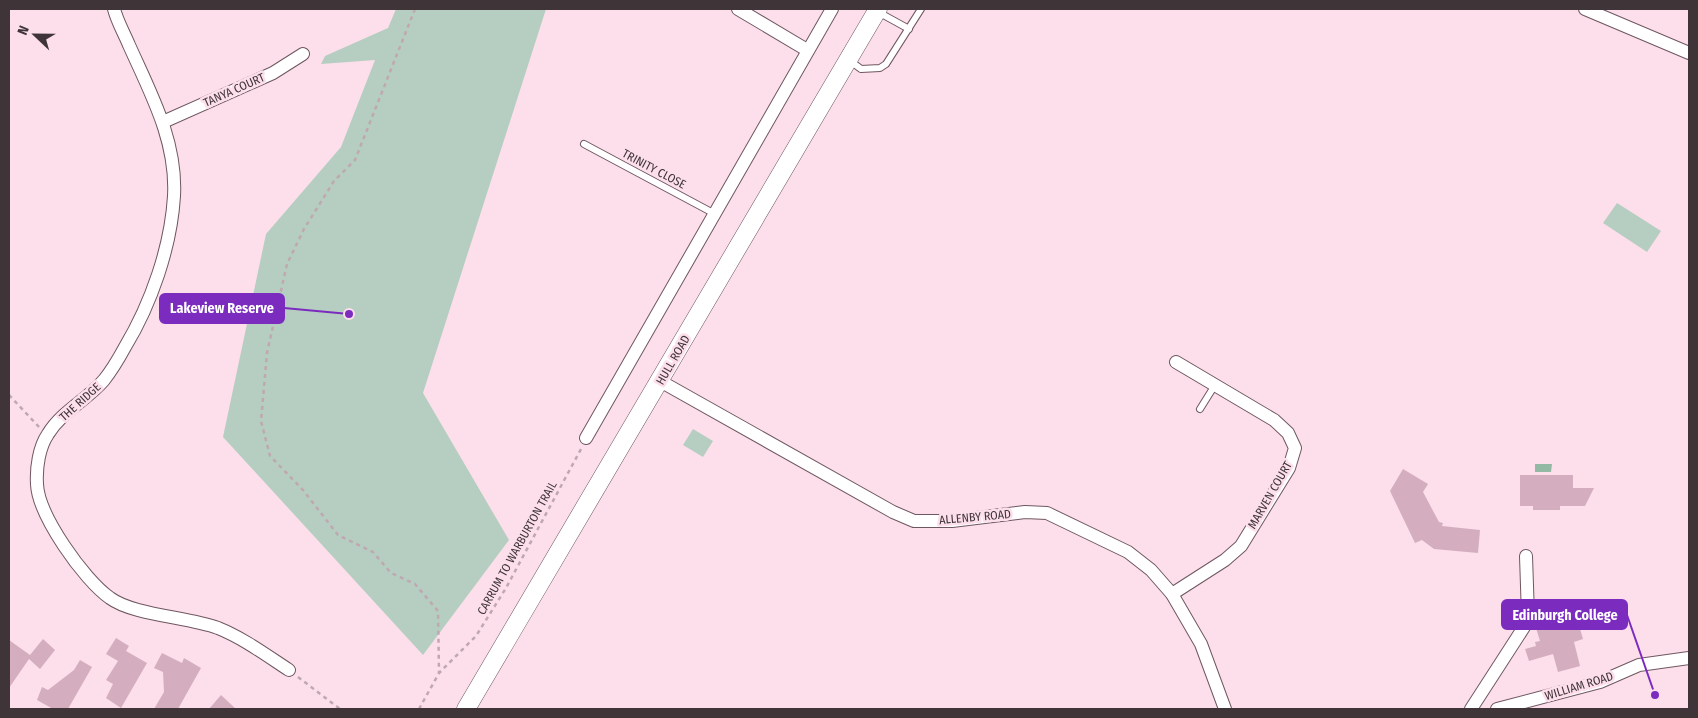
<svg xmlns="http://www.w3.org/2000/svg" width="1698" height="718" viewBox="0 0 1698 718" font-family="'Fira Sans Condensed',sans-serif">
  <rect width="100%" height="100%" fill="#fcdfeb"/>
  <g fill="#b6cec1">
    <path d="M396,9h150l-123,384 86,147 -86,115 -200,-218 43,-203 75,-87 34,-87 -54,4 4,-8 63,-28z"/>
    <path d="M1617,203l44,28 -14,21 -44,-29z"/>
    <path d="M693,429l20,12 -10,16 -20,-12z"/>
  </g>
  <path fill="#93b8a3" d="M1535,464h17l-1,8h-16z"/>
  <g fill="#d4aebf">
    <path d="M1403,469l25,15 -5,8 16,30 4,1 -1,3 38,4 -2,23 -44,-4 -12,-9 -7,3 -25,-52z"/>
    <path d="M1520,475h53v13h21l-9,18h-25v4h-27v-4h-13z"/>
    <path d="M1576,615l7,24 -9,3 6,24 -22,6 -5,-18 -24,7 -4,-12 11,-3 -1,-4 5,-1 -4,-13z"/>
    <path d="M116,638l13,8 -3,5 21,12 -26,45 -15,-10 7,-14 -7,-4 12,-19 -12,-7z"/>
    <path d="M43,639l12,11 -15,19 -11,-10 -20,29v-48l21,15z"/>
    <path d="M162,653l20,10 2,-5 17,10 -23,41h-24l10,-17 -1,-20 -9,-4z"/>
    <path d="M80,660l12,7 -24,42h-15l-16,-9 5,-13 6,3 26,-20z"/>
    <path d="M221,695l15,14h-27z"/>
  </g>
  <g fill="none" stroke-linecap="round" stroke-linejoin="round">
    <defs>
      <g id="service">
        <path d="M878,12l31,17"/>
        <path d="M849,60l12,9 19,-1 6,-4 35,-55"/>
        <path d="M584,144l131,70"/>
        <path d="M1200,409l15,-24"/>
      </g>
      <g id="minor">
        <path d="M114,9c3,12 10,24 15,36 22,49 48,96 45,151 -3,51 -23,108 -49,151 -6,11 -13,23 -21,33 -17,20 -42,31 -56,54 -9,13 -12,34 -11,50 1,31 47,96 73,114 23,17 78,19 108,30 25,10 48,27 71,42"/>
        <path d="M738,9l69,41"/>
        <path d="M1585,9l104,44"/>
        <path d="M163,122l110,-49 30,-19"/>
        <path d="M660,381l233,131 21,9h38l73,-9 22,1 81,39 23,18 21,24 29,50 24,65"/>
        <path d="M586,438l246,-429"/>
        <path d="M1172,594l53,-34 16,-14 48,-78 6,-20 -7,-15 -14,-13 -98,-58"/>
        <path d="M1471,709l53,-82 4,-11 -2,-60"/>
        <path d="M1497,709l103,-27 39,-17 50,-7"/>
      </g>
      <path id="secondary" d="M466,709l412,-700"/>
    </defs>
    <use href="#service" stroke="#6f5761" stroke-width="8"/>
    <use href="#minor" stroke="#6f5761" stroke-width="14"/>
    <use href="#secondary" stroke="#6f5761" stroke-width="19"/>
    <g stroke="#bfa8b1" stroke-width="2.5" stroke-dasharray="4 4" stroke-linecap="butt">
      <path d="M415,9l-60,151 -21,21 -30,48 -17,35 -20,89 -6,68 9,35 33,34 35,45 35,17 18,21 24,11 23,27 1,62"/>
      <path d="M9,395l30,32"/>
      <path d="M298,677l42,32"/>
      <path d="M419,709l20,-36 37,-37 30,-48 75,-139"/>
    </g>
    <use href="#service" stroke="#fff" stroke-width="6"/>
    <use href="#minor" stroke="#fff" stroke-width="12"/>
    <use href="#secondary" stroke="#fff" stroke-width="18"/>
  </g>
  <g text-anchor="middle" stroke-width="5" stroke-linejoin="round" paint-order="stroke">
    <g font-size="12" fill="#3f3438" stroke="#fcdfeb">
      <text transform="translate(234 90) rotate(-24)" y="4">TANYA COURT</text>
      <text transform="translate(654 169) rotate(28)" y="4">TRINITY CLOSE</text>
      <text transform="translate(673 360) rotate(-60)" y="4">HULL ROAD</text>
      <text transform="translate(80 402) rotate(-42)" y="4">THE RIDGE</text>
      <text transform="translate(1270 495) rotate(-60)" y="4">MARVEN COURT</text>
      <text transform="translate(975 517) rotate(-5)" y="4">ALLENBY ROAD</text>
      <text transform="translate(517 548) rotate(-61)" y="4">CARRUM TO WARBURTON TRAIL</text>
      <text transform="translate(1579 686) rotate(-17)" y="4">WILLIAM ROAD</text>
    </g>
  </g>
  <path fill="none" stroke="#7b2cbf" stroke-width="2" d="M349 314L284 308M1655 695L1627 615"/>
  <g fill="#7b2cbf" stroke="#fcdfeb" stroke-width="2">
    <circle cx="349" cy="314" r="5"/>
    <circle cx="1655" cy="695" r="5"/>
  </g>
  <g fill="#7b2cbf" stroke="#7b2cbf" stroke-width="2">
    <rect x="160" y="294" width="124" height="29" rx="5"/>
    <rect x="1502" y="600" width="125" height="29" rx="5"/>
  </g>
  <g font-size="14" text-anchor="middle" font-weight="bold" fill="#fff">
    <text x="222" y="313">Lakeview Reserve</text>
    <text x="1565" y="620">Edinburgh College</text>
  </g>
  <rect width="1698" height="718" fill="none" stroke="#3f3438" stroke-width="20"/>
  <g transform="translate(35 35) rotate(292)" stroke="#fcdfeb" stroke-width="4" paint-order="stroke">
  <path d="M0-4L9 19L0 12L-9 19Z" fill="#3f3438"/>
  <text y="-8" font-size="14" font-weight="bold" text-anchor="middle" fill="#3f3438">N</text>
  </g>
</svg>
